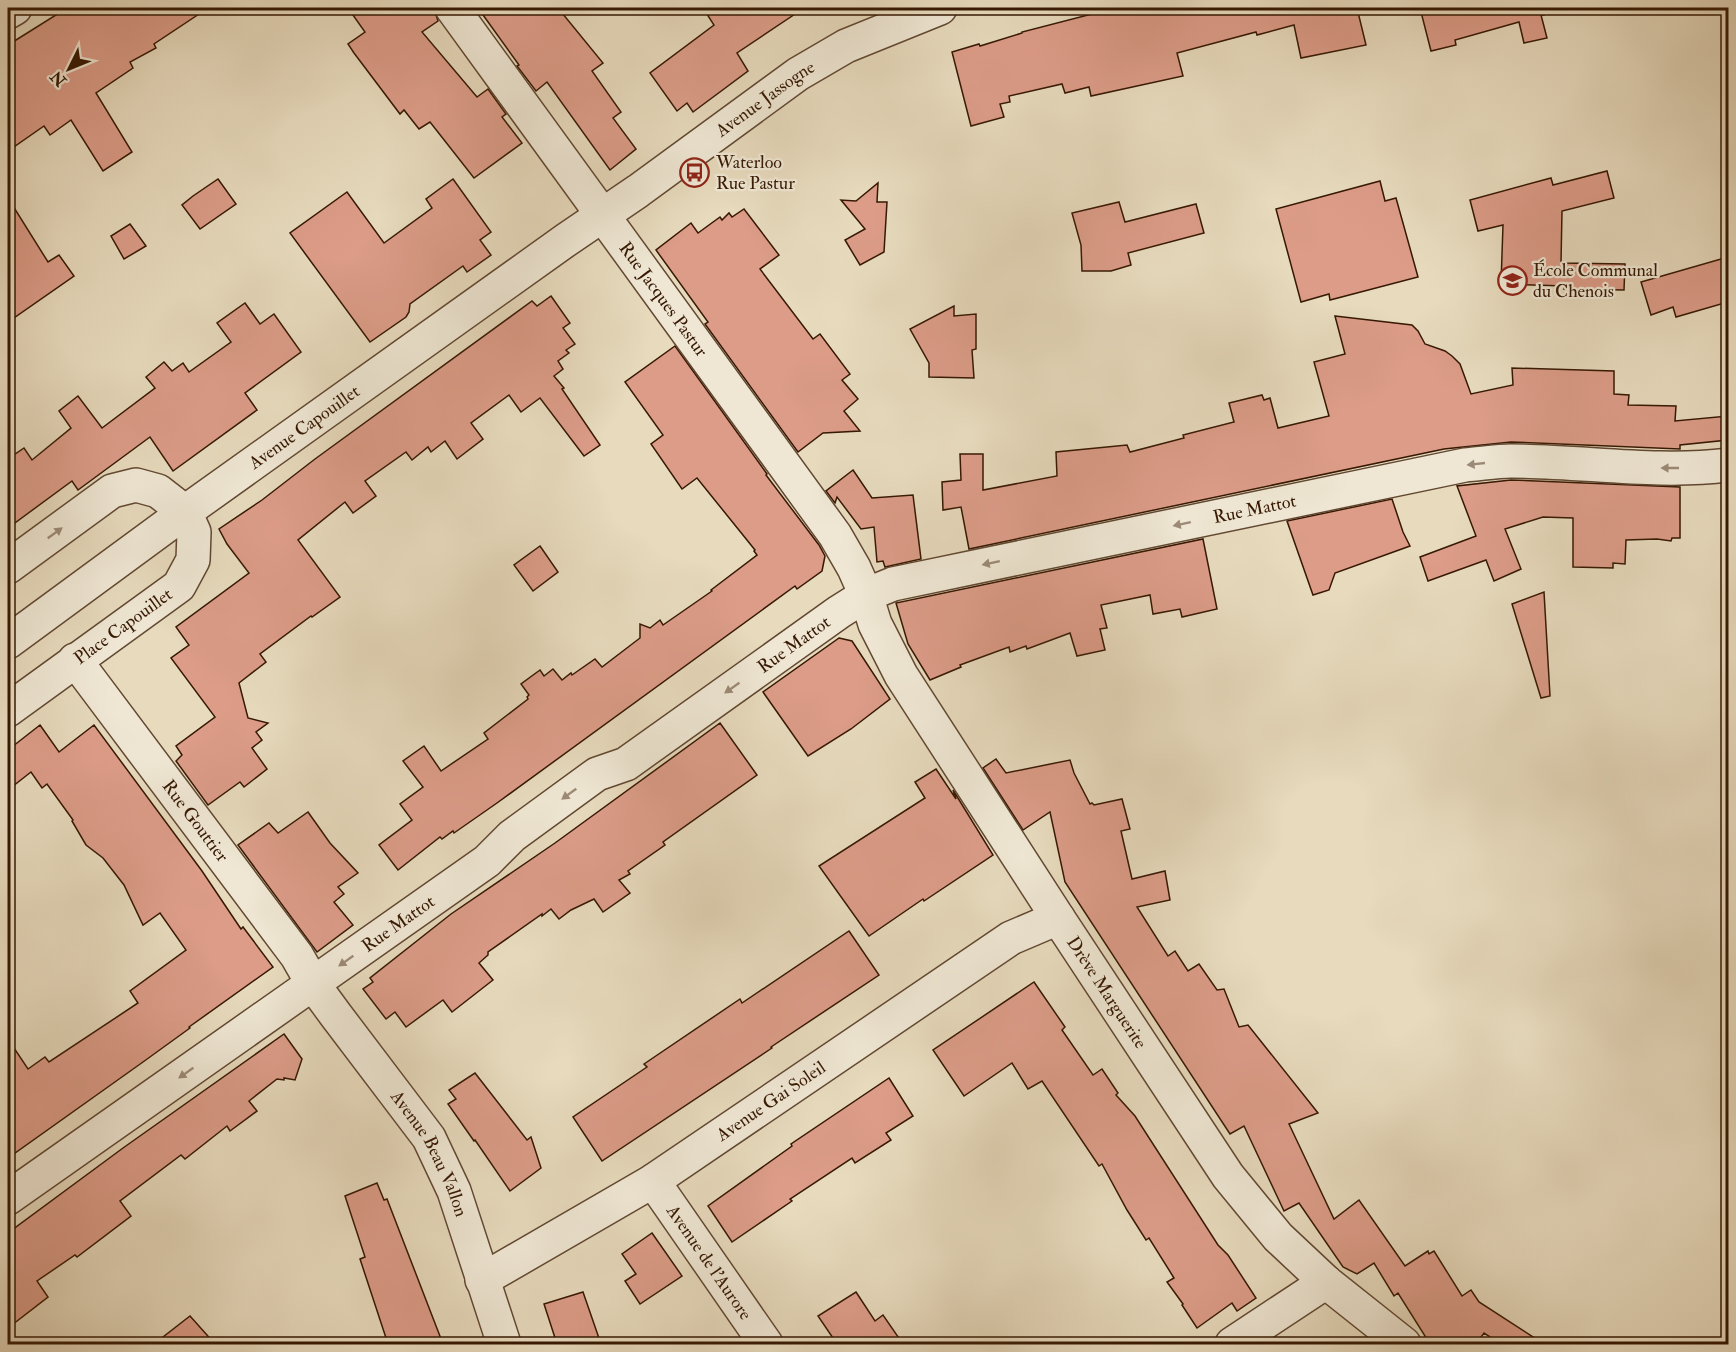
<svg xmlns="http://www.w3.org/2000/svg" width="1736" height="1352" viewBox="0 0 1736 1352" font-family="'IM FELL Double Pica',serif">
  <rect width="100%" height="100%" fill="#e7dabd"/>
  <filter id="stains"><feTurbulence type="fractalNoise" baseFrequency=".00333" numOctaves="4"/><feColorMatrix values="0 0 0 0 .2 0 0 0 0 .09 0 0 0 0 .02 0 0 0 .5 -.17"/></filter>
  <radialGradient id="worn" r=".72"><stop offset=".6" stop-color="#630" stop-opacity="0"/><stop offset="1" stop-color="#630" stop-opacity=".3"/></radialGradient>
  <g fill="#dc9c88" stroke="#361803" stroke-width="1.5">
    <path d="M67,8h141l-54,36 2,4 -26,14 3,6 -37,25 36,59 -29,19 -32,-51 -21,15 -6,-9 -36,25v-106z"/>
    <path d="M348,8h86l4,13 -16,11 55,65 11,-8 18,25 -4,3 20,26 -48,35 -44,-56 -11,7 -15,-19 -4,4 -46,-61 -6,-9 17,-12z"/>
    <path d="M478,8h80l45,55 -11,8 29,41 -8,6 23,31 -26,21 -63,-88 -11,9 -19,-25 2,-1z"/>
    <path d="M703,8h101l-67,45 11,18 -55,41 -6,-9 -10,8 -27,-38 64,-48z"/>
    <path d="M1115,8h242l9,37 -65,13 -7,-33 -37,10 -1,-3 -79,21 6,23 -92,20 -2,-9 -24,6 -3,-9 -53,12 1,6 -10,2 4,13 -33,9 -19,-74 27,-8 1,2 42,-13v-1z"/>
    <path d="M1420,8h123l1,7h-3l6,23 -23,5 -5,-21 -64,18 1,5 -25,6z"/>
    <path d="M1607,171l7,27 -52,13 -1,52 64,1 -1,26 -60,-1 1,-3 -64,-2 2,-59 -25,6 -8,-31 81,-22 2,7z"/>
    <path d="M218,179l18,25 -36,25 -18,-24 11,-9z"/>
    <path d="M453,179l38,53 -11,8 11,15 -24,17 -4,-6 -53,38 -1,8 -3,5 -36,25 -80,-109 57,-41 37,51 48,-35 -6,-9z"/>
    <path d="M1380,181l5,20 11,-3 22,79 -88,23 -1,-6 -28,8 -25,-93z"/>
    <path d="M878,183l-1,19h10l-3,50 -24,13 -15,-25 20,-11 -24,-29 15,1z"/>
    <path d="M8,198l40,64 11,-7 15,21 -66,46z"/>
    <path d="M1119,202l6,20 71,-18 8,29 -76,20 3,12 -20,6h-29l-1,-26 -9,-32z"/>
    <path d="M744,209l35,46 -19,14 53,70 7,-5 30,40 -8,6 16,19 -14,12 16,20 -37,2 -25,19 -93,-128 3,-2 -52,-72 35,-27 7,10 22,-16 2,3 7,-7 3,4z"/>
    <path d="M130,224l16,22 -22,13 -13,-23z"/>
    <path d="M1728,257v45l-52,15 -3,-10 -22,8 -10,-33z"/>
    <path d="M551,296l19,27 -7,5 12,16 -9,6 3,3 -11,8 5,8 -9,7 10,12 -2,1 38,56 -16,11 -44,-58 -19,14 -12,-17 -38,28 12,16 -26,20 -12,-18 -14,11 -3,-5 -16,13 -6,-8 -41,29 11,15 -23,17 -8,-11 -47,38 42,57 -28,20 -1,-1 -51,38 6,8 -27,21 9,35 20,5 -12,9 6,8 -10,8 15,21 -23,18 -4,-5 -32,23 -32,-44 6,-6 -6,-9 39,-29 -44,-59 18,-13 -13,-18 73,-54 -22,-29 -8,-15 43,-29 53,-41 217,-158 5,5z"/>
    <path d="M245,303l15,21 14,-10 27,38 -56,41 12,17 -84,61 -23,-34 -72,53 -6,-9 -64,47v-69l16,-11 8,12 39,-32 -12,-17 19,-15 24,32 53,-40 -9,-11 18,-15 8,9 11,-8 6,9 42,-30 -14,-19z"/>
    <path d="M954,306v10l22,-2v35l-4,1 2,28 -45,-1v-14l-19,-34z"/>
    <path d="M1335,316l77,9 6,6 7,13 20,7 7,5 8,8 11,30 42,-9 -1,-17 102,3v23l15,1 -1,10 48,1 -1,15 53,-5v24l-48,5v4l-169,-7 -67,7 -475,100 -8,-42 -18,3 -1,-28 19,-2 -1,-26h23v36l74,-14 -1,-24 71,-7 3,7 54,-14 -1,-3 51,-13 -5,-19 33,-8 2,5 6,-2 8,30 51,-12 -15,-54 31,-8z"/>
    <path d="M675,346l92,128 -1,1 53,70 6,11 -3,15 -25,18 -2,-3 -298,217 -43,30 -1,-2 -11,8 -2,-2 -42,33 -19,-25 33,-25 -12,-16 23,-17 -20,-26 21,-15 17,25 47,-32 -4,-6 44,-34 -1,-2 2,-2 -8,-11 19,-14 4,6 9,-7 9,11 9,-7 1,2 23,-16 7,8 38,-29v-14l10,4 10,-8 3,5 49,-34 -1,-1 46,-35 -3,-4 1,-1 -58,-72 -15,11 -31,-45 12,-9 -38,-53z"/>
    <path d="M853,470l19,28 41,-3 8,64 -36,8 -2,-6 -6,1 -3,-35 -13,2 -24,-32 -2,6 -9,-12z"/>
    <path d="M1511,480l169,7v51h-8l-1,3 -14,-2 -31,1 -1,24 -12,-1v5l-40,-1v-49l-30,-1 -38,12 16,40 -27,12 -8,-21 -58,21 -8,-24 56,-21 -19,-50z"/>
    <path d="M1392,499l11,33 7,14 -75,27 -6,17 -16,5 -26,-74z"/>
    <path d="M1203,539l14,70 -35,8 -2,-8 -27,5 -3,-19 -49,10 6,23 -7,1 5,21 -28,6 -7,-23 -43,16 -1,-3 -16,6 -1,-5 -49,18 1,2 -31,13 -22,-36 -12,-41z"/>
    <path d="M540,546l18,26 -25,19 -19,-26z"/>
    <path d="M1544,592l6,104 -9,2 -29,-94z"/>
    <path d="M839,638l13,3 38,58 -39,30 -43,27 -45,-64z"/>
    <path d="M720,723l37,52 -94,67 2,3 -37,26 2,3 -11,6 11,13 -27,19 -9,-13 -23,11 -12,9 -8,-10 -9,7v-2l-54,38v3l-9,8 14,17 -41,32 -9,-12 -37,27 -11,-15 -9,7 -23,-30 10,-7 -3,-4 81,-64 104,-71z"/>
    <path d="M40,725l19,27 35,-27 108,146 39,58 2,-2 30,40 -84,60 1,1 -47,34 -135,96v-119l20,30 17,-12 4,5 89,-59 -8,-12 56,-41 -26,-37 -17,12 -19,-40 -21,-27 -17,-13 -14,-24 1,-1 -26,-36 -5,4 -11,-16 -23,18v-40z"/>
    <path d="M996,759l10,14 64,-13 4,13 16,31 2,-1 2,2 28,-6 8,30 -9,2 11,48 33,-8 5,29 -33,7 31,49 7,-5 13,20 11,-7 18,26 7,-1 15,38 9,-2 70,88 -29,11 45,95 25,-19 46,66 23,-15 1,3 5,-3 28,45 9,-6 8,12 65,42h-43l-17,-11 -8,11h-46l-32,-51 -4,3 -20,-33 -17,11 -14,-7 -44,-64 -15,8 -40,-85 -14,8 -165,-252 -15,-70 -27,18 -40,-62z"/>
    <path d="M936,769l20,30 -3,-9 40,65 -69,46 -1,-2 -54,37 -50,-70 106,-68 -10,-16z"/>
    <path d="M308,812l22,31 28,30 -20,14 6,7 -10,8 19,23 -36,27 -79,-107 31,-22 9,10z"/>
    <path d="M849,931l30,44 -108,72 1,1 -170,113 -29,-44 74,-50 -3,-3 96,-65 2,4z"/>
    <path d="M1034,982l31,45 -3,3 31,45 9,-6 16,24 -2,2 19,21 83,129 10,10 28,43 -19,13 -5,-8 -35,25 -15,-23 1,-1 -16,-22 7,-4 -25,-40 -3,2 -19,-30 -25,-46 -3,2 -57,-85 -14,8 -16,-26 -48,33 -31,-46z"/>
    <path d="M284,1034l18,25 -7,21 -11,-2v2l-7,-1 -28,22 8,10 -27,20 -3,-5 -42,33 -4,-4 -61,46 11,15 -54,41 -2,-2 -38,26 11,16 -40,31v-95l115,-85z"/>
    <path d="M475,1073l52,67 4,-3 10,31 -31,23 -35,-51 -1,1 -26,-37 8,-5 -7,-9z"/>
    <path d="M889,1078l24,38 -27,17 5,7 -36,23 -3,-5 -62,41 2,2 -60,41 -24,-36 84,-60 -1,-2z"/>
    <path d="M377,1183l7,17 3,-1 56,145h-55l-28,-85 5,-2 -20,-61z"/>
    <path d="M652,1233l30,43 -42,28 -15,-23 11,-7 -14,-20z"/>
    <path d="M583,1292l18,52h-44l-13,-40z"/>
    <path d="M856,1292l19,29 8,-6 20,29h-66l-19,-28z"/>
    <path d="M190,1316l25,28h-61z"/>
  </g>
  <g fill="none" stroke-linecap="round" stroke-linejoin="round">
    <defs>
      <g id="minor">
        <path id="s1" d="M452,8l383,527 19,33 12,27 9,29 26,51 157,243 170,258 50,61 48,45 78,62"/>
        <path d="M8,12l7,-4"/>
        <path d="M8,567l104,-76 24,-6 22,6 27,21 9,20 -1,28 -14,26 -171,124"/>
        <path id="s2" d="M8,642l177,-130 381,-272 72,-49 160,-117 48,-28 94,-38"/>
        <path id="s3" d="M75,660l222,296 16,28 22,30 94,124 25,53 50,153"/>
        <path id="s4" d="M653,1181l113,163"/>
        <path id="s5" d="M8,1198l479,-337 25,-25 85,-62 29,-10 213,-152 27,-17 27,-11 572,-119c15,-1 31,-4 46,-4 73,0 145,13 217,4"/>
        <path id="s6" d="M482,1280l171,-99 358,-243 47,-20"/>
        <path d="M1232,1344l94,-62"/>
      </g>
    </defs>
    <use href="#minor" stroke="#624832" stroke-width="36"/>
    <use href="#minor" stroke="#efe7d4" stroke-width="33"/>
  </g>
  <defs><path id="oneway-solid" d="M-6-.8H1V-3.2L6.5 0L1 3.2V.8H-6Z" transform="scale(1.5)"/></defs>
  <g fill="#9c8a76">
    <use href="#oneway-solid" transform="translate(1476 464) rotate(174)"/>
    <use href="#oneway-solid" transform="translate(1670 468) rotate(-180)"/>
    <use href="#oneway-solid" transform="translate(1182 524) rotate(168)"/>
    <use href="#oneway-solid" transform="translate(55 533) rotate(-36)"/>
    <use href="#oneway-solid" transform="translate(991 563) rotate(168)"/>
    <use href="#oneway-solid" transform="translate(732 688) rotate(145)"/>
    <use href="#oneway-solid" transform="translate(569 794) rotate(144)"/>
    <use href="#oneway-solid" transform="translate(346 961) rotate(145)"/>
    <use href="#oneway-solid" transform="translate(186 1073) rotate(145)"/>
  </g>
  <defs>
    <symbol id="bus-ring" viewBox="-11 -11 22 22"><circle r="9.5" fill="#efe7d4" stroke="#8f2418" stroke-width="1.5"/><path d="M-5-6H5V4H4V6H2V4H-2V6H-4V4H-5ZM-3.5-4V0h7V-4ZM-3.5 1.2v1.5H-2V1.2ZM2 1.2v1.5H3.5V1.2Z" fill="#8f2418"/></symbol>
    <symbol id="school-ring" viewBox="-11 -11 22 22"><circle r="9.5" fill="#efe7d4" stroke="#8f2418" stroke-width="1.5"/><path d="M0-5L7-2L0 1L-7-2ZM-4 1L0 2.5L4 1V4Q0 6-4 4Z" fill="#8f2418"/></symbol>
  </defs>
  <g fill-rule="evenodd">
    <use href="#bus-ring" x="678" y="156" width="33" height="33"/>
    <use href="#school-ring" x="1496" y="264" width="33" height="33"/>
  </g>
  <g text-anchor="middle" stroke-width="4.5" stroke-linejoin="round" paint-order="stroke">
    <g font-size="18" fill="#361803" stroke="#efe7d4">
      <text dy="6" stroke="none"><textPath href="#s2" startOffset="932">Avenue Jassogne</textPath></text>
      <text dy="6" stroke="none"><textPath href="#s1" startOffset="360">Rue Jacques Pastur</textPath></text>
      <text dy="6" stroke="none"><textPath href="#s2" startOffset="366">Avenue Capouillet</textPath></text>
      <text dy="6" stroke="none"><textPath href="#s5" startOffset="1449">Rue Mattot</textPath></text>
      <text transform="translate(123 626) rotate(-36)" y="6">Place Capouillet</text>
      <text dy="6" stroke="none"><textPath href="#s5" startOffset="963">Rue Mattot</textPath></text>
      <text dy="6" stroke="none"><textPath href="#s3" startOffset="201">Rue Gouttier</textPath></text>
      <text dy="6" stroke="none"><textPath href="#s5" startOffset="477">Rue Mattot</textPath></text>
      <text dy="6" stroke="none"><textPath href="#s1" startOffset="1185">Drève Marguerite</textPath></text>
      <text dy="6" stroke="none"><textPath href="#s6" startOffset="340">Avenue Gai Soleil</textPath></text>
      <text dy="6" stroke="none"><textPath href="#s3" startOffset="609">Avenue Beau Vallon</textPath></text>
      <text dy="6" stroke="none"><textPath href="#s4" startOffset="99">Avenue de l'Aurore</textPath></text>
    </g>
    <g font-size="18" fill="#361803" stroke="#efe7d4" text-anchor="start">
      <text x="716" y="168">Waterloo<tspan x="716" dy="21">Rue Pastur</tspan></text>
      <text x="1533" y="276">École Communal<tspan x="1533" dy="21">du Chenois</tspan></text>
    </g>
  </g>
  <rect width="1736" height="1352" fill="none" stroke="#e7dabd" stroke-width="30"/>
  <rect x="9" y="9" width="1718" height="1334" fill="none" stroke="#361803" stroke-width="3"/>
  <rect x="15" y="15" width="1706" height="1322" fill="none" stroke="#361803" stroke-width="1.5"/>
  <g transform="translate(69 69) rotate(227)" stroke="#efe7d4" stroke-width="4.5" paint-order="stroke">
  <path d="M0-4.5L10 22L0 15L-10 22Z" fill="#361803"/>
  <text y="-9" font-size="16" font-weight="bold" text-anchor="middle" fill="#361803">N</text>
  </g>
  <rect width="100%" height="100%" filter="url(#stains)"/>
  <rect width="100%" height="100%" fill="url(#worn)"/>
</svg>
